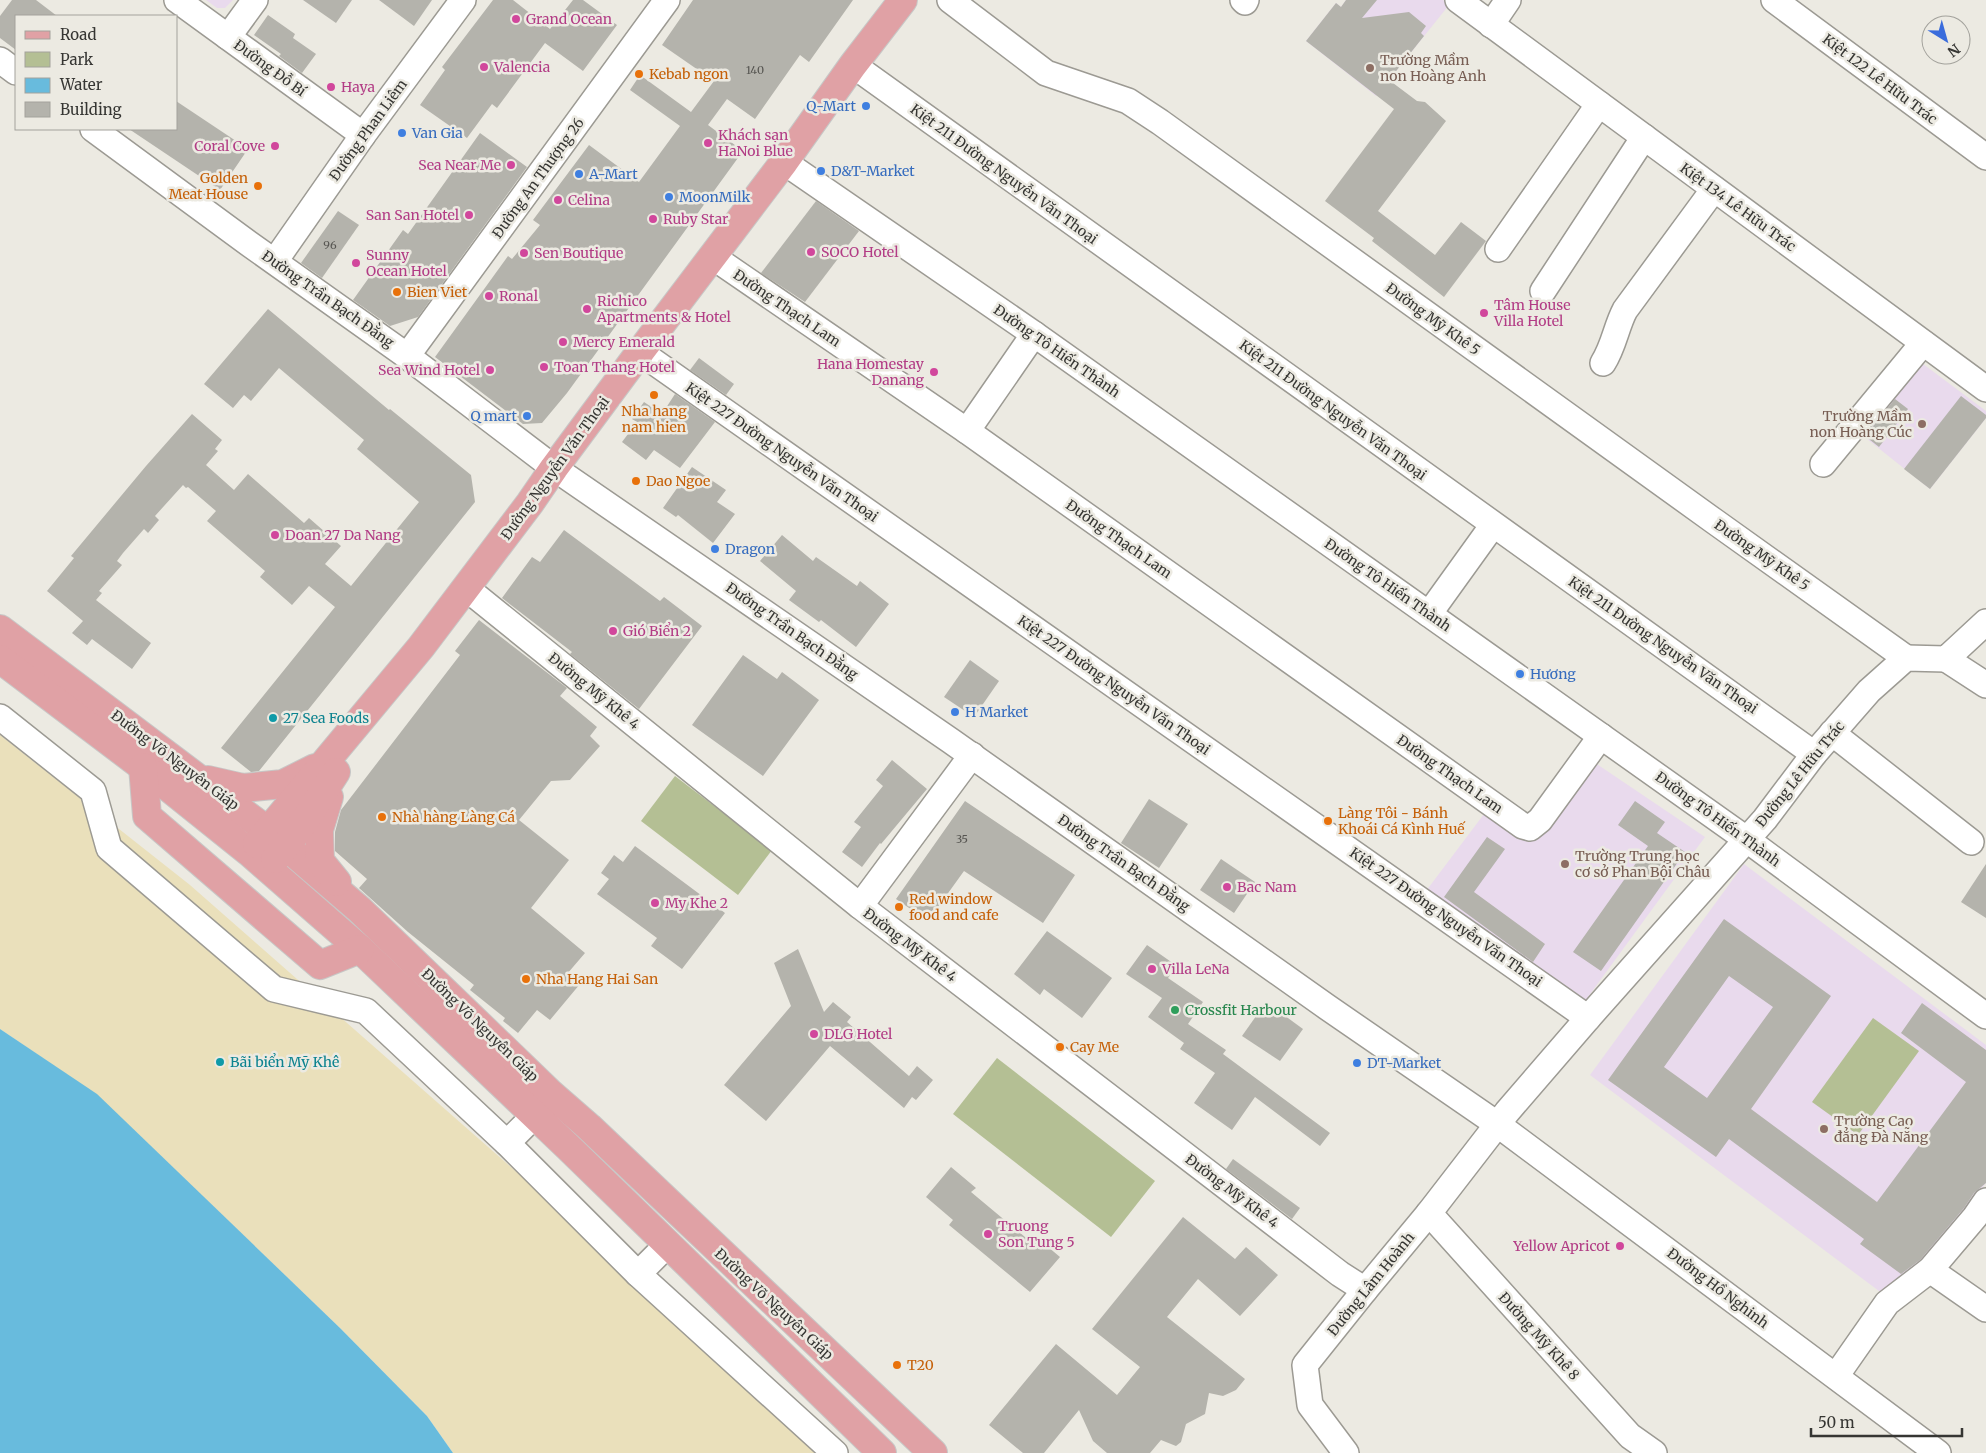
<svg xmlns="http://www.w3.org/2000/svg" width="1986" height="1453" viewBox="0 0 1986 1453" font-family="Merriweather,serif">
  <rect width="100%" height="100%" fill="#eceae2"/>
  <g fill="#e9daed">
    <path d="M206,0h27l-8,8h-8z"/>
    <path d="M1346,0h97l6,5 -73,91 -70,-55 30,-38 5,4z"/>
    <path d="M1915,358l71,53v7l-56,71 -73,-58z"/>
    <path d="M1576,750l129,87 -120,164 -159,-110 58,-77 32,22z"/>
    <path d="M1744,864l242,181v138l-66,85 -37,26 -293,-219z"/>
  </g>
  <g fill="#b4bf94">
    <path d="M675,776l97,74 -34,45 -97,-74z"/>
    <path d="M1873,1018l46,33 -61,84 -46,-33z"/>
    <path d="M997,1058l158,123 -44,56 -158,-123z"/>
  </g>
  <path fill="#eae0bb" d="M0,735l190,150 437,384 197,184h-371l-26,-37 -87,-88 -243,-233 -97,-66z"/>
  <path fill="#68bbdd" d="M0,1029l97,65 243,234 87,88 26,37h-453z"/>
  <g fill="#b4b3ac" fill-rule="evenodd">
    <path d="M12,0h24l21,16h-41v34l-16,-12v-22z"/>
    <path d="M303,0h49l-16,23z"/>
    <path d="M379,0h53l-18,26z"/>
    <path d="M493,0h20l37,29 23,-29h10l34,25 -34,46 -38,-28 -48,65 -5,-4 -25,34 -47,-33 25,-35 -3,-3z"/>
    <path d="M693,0h160l-44,62 -9,-7 -45,64 -28,-20 -19,26 35,26 -176,242 -25,30 -19,1 -88,-67 73,-101 4,3 28,-34 -7,-5 56,-75 50,37 41,-56 -50,-36 10,-15 51,37 23,-31 -52,-36z"/>
    <path d="M1346,0h31l-15,18 47,-6 17,14 -5,7 3,3 -35,44 28,21 8,1 21,19 -68,90 57,44 26,-33 25,19 -42,56 -72,-56 2,-3 -49,-37 69,-92 -88,-68 30,-38 5,4z"/>
    <path d="M268,15l27,19 -2,4 23,16 -14,19 -23,-17 2,-2 -27,-19z"/>
    <path d="M176,101l72,48 -28,41 -91,-61h47z"/>
    <path d="M480,133l47,34 -109,150 -28,9 -37,-26 50,-70 5,4z"/>
    <path d="M816,201l43,30 -54,71 -44,-29z"/>
    <path d="M338,211l21,14 -37,53 -21,-15z"/>
    <path d="M268,309l121,101 1,-1 81,66 4,27 -216,269 -8,1 -30,-24 114,-141 -26,-21 -17,19 -32,-28 5,-6 -58,-50 9,-10 -28,-24 -2,1 -3,-3 -28,31 4,4 -11,13 -4,-4 -21,24 -6,8 5,4 -23,26 3,2 -6,7 55,43 -19,26 -40,-30 -5,6 -15,-12 11,-12 -36,-30 27,-33 -3,-2 75,-90 46,-52 30,26 -7,9 3,2 -12,14 28,25 14,-16 56,49 5,-5 32,28 -16,18 26,22 68,-84 -62,-53 7,-9 -85,-72 -28,33 -7,-6 -11,13 -29,-24z"/>
    <path d="M699,358l35,26 -8,11 -36,-25z"/>
    <path d="M675,394l40,28 -35,46 -26,-18 -8,10 -24,-18 15,-20 -5,-3 12,-17 18,12z"/>
    <path d="M1961,396l25,19v3l-56,71 -26,-20z"/>
    <path d="M1895,399l13,10 -29,38 -14,-11z"/>
    <path d="M692,467l34,23 -9,12 18,12 -22,29 -35,-28 -2,2 -13,-9z"/>
    <path d="M564,530l96,71 4,-4 38,29 -63,83 -69,-55 2,-2 -70,-54 30,-41 8,5z"/>
    <path d="M782,535l31,26 3,-4 41,29 3,-5 29,23 -33,43 -35,-27 -2,2 -30,-22 7,-9 -36,-30z"/>
    <path d="M479,620l88,68 -7,8 37,31 -7,9 10,10 -30,34 -19,1 -32,39 50,40 -38,48 54,45 -18,21 13,10 -30,36 -13,-10 -19,23 -15,-12 2,-3 -35,-28 4,-5 -66,-53 -49,-44 8,-9 -32,-28v-19l6,-22 119,-155 -5,-4z"/>
    <path d="M743,655l34,24 5,-7 37,28 -56,76 -71,-51z"/>
    <path d="M970,660l29,21 -25,36 -30,-20z"/>
    <path d="M892,760l35,29 -46,55 -1,-1 -18,24 -20,-15 19,-25 -7,-5 29,-36 -7,-6z"/>
    <path d="M1149,799l39,25 -29,44 -38,-25z"/>
    <path d="M965,801l110,74 -32,48 -79,-52 -36,50 -32,-22z"/>
    <path d="M1635,801l30,21 -8,11 28,19 -84,119 -28,-19 75,-106 -30,-21z"/>
    <path d="M1487,837l18,12 -31,43 71,52 -12,18 -89,-65z"/>
    <path d="M635,846l90,67 -43,56 -31,-23 6,-8 -60,-44 12,-15 -8,-6 13,-18 9,7z"/>
    <path d="M1221,859l34,23 -21,31 -34,-23z"/>
    <path d="M1986,864v54l-25,-16z"/>
    <path d="M1724,919l107,77 -80,113 126,93 89,-120 -65,-49 21,-30 64,47v133l-12,10 -10,15 -44,52 -19,14 -41,-30 4,-5 -135,-100 -13,18 -108,-77zM1729,976l44,31 -66,91 -43,-31z"/>
    <path d="M1047,931l65,47 -30,40 -38,-29 -4,6 -26,-21z"/>
    <path d="M1147,945l30,21 -9,12 35,24 -15,22 38,26 -3,4 107,79 -10,13 -65,-49 -23,33 -38,-27 21,-30 -35,-24 4,-6 -36,-26 14,-19 -36,-24z"/>
    <path d="M798,949l26,63 9,-10 18,15 -4,5 62,54 8,-10 16,14 -17,20 -4,-3 -8,11 -74,-62 -64,75 -42,-36 67,-79 -17,-43z"/>
    <path d="M1266,1002l37,27 -23,32 -38,-25z"/>
    <path d="M1233,1159l67,49 -8,11 -66,-50z"/>
    <path d="M951,1167l25,21 -5,4 60,50 4,-6 25,21 -30,35 -81,-67 4,-5 -27,-23z"/>
    <path d="M1183,1217l52,42 11,-12 32,28 -38,41 -42,-37 -31,38 78,62 -9,11 -13,6 -14,-3 -4,21 -19,10 -5,18 -5,4 -15,-6 -11,13h-43l-14,-12 -14,-31 -35,43h-21l-34,-28 67,-81 61,51 23,-28 -48,-38z"/>
  </g>
  <g fill="none" stroke-linecap="round" stroke-linejoin="round">
    <defs>
      <g id="minor">
        <path d="M177,0l186,135"/>
        <path d="M950,0l96,73 82,28 32,21 554,399 192,137"/>
        <path d="M1243,0l2,2 1,-2"/>
        <path d="M1458,0l528,389"/>
        <path d="M1774,0l212,157"/>
        <path d="M1491,25l17,-25"/>
        <path d="M228,37l27,-37"/>
        <path d="M0,60l16,12"/>
        <path d="M853,65l961,689"/>
        <path d="M93,129l155,114 159,113 147,112 397,273 376,266 170,117 441,329"/>
        <path d="M784,162l250,172 712,505 240,177"/>
        <path d="M1498,249l101,-145"/>
        <path d="M713,257l254,174 556,395 7,2 10,-8 61,-84"/>
        <path d="M275,261l88,-126 100,-135"/>
        <path d="M1543,291l101,-154"/>
        <path d="M640,352l948,666"/>
        <path d="M407,356l260,-356"/>
        <path d="M1603,363c11,-17 13,-36 22,-53l89,-121"/>
        <path d="M967,431l67,-97"/>
        <path d="M1823,464l100,-121"/>
        <path d="M466,588l394,318 480,368 25,16"/>
        <path d="M1429,614l64,-89"/>
        <path d="M1946,659l40,26"/>
        <path d="M0,717l93,74 16,57 165,141 92,22 141,132 131,131 197,179"/>
        <path d="M1832,733l139,109"/>
        <path d="M860,906l112,-151"/>
        <path d="M507,1143l20,-20"/>
        <path d="M1429,1213l201,223 24,17"/>
        <path d="M1930,1270l56,39"/>
        <path d="M638,1274l21,-21"/>
        <path d="M1836,1376l51,-73 43,-33 45,-53 11,-16"/>
        <path d="M1346,1453l-36,-48 -5,-40 60,-75 64,-77 78,-101 81,-94 177,-199 49,-65 55,-63 37,-33 40,1 40,-37"/>
      </g>
      <g id="major">
        <path d="M0,629l268,202 92,79 190,183 39,34 344,326"/>
        <path d="M0,659l143,108 106,85 111,97 208,198 314,306"/>
        <path d="M143,767l4,49 173,149 40,-16"/>
        <path d="M208,780l35,8 40,-4 32,-16"/>
        <path d="M329,797l-10,33 1,31 17,21"/>
        <path d="M257,844l164,-197 109,-144 24,-35 86,-116 144,-190 69,-97 50,-65"/>
        <path d="M275,859l27,-34 34,-53"/>
      </g>
    </defs>
    <use href="#minor" stroke="#9c9a93" stroke-width="28"/>
    <use href="#major" stroke="#c7c7c6" stroke-width="30"/>
    <use href="#minor" stroke="#fff" stroke-width="25"/>
    <use href="#major" stroke="#e0a1a5" stroke-width="28"/>
  </g>
  <g fill="#d1479c" stroke="#eceae2" stroke-width="2">
    <circle cx="516" cy="19" r="5"/>
    <circle cx="484" cy="67" r="5"/>
    <circle cx="331" cy="87" r="5"/>
    <circle cx="708" cy="143" r="5"/>
    <circle cx="275" cy="146" r="5"/>
    <circle cx="511" cy="165" r="5"/>
    <circle cx="558" cy="200" r="5"/>
    <circle cx="469" cy="215" r="5"/>
    <circle cx="653" cy="219" r="5"/>
    <circle cx="811" cy="252" r="5"/>
    <circle cx="524" cy="253" r="5"/>
    <circle cx="356" cy="263" r="5"/>
    <circle cx="489" cy="296" r="5"/>
    <circle cx="587" cy="309" r="5"/>
    <circle cx="1484" cy="313" r="5"/>
    <circle cx="563" cy="342" r="5"/>
    <circle cx="544" cy="367" r="5"/>
    <circle cx="490" cy="370" r="5"/>
    <circle cx="934" cy="372" r="5"/>
    <circle cx="275" cy="535" r="5"/>
    <circle cx="613" cy="631" r="5"/>
    <circle cx="1227" cy="887" r="5"/>
    <circle cx="655" cy="903" r="5"/>
    <circle cx="1152" cy="969" r="5"/>
    <circle cx="814" cy="1034" r="5"/>
    <circle cx="988" cy="1234" r="5"/>
    <circle cx="1620" cy="1246" r="5"/>
  </g>
  <g fill="#8d6e63" stroke="#eceae2" stroke-width="2">
    <circle cx="1370" cy="68" r="5"/>
    <circle cx="1922" cy="424" r="5"/>
    <circle cx="1565" cy="864" r="5"/>
    <circle cx="1824" cy="1129" r="5"/>
  </g>
  <g fill="#e8710a" stroke="#eceae2" stroke-width="2">
    <circle cx="639" cy="74" r="5"/>
    <circle cx="258" cy="186" r="5"/>
    <circle cx="397" cy="292" r="5"/>
    <circle cx="654" cy="395" r="5"/>
    <circle cx="636" cy="481" r="5"/>
    <circle cx="382" cy="817" r="5"/>
    <circle cx="1328" cy="821" r="5"/>
    <circle cx="899" cy="907" r="5"/>
    <circle cx="526" cy="979" r="5"/>
    <circle cx="1060" cy="1047" r="5"/>
    <circle cx="897" cy="1365" r="5"/>
  </g>
  <g fill="#3f7fe0" stroke="#eceae2" stroke-width="2">
    <circle cx="866" cy="106" r="5"/>
    <circle cx="402" cy="133" r="5"/>
    <circle cx="821" cy="171" r="5"/>
    <circle cx="579" cy="174" r="5"/>
    <circle cx="669" cy="197" r="5"/>
    <circle cx="527" cy="416" r="5"/>
    <circle cx="715" cy="549" r="5"/>
    <circle cx="1520" cy="674" r="5"/>
    <circle cx="955" cy="712" r="5"/>
    <circle cx="1357" cy="1063" r="5"/>
  </g>
  <g fill="#0f9aa8" stroke="#eceae2" stroke-width="2">
    <circle cx="273" cy="718" r="5"/>
    <circle cx="220" cy="1062" r="5"/>
  </g>
  <circle fill="#2e9e5b" stroke="#eceae2" stroke-width="2" cx="1175" cy="1010" r="5"/>
  <g text-anchor="middle" stroke-width="5" stroke-linejoin="round" paint-order="stroke">
    <g font-size="11" fill="#565551">
      <text x="755" y="74">140</text>
      <text x="330" y="249">96</text>
      <text x="962" y="843">35</text>
    </g>
    <g font-size="14" fill="#b23c85" stroke="#eceae2" text-anchor="start">
      <text x="526" y="24">Grand Ocean</text>
      <text x="494" y="72">Valencia</text>
      <text x="341" y="92">Haya</text>
      <text x="718" y="140">Khách sạn<tspan x="718" dy="16">HaNoi Blue</tspan></text>
      <text x="265" y="151" text-anchor="end">Coral Cove</text>
      <text x="501" y="170" text-anchor="end">Sea Near Me</text>
      <text x="568" y="205">Celina</text>
      <text x="459" y="220" text-anchor="end">San San Hotel</text>
      <text x="663" y="224">Ruby Star</text>
      <text x="821" y="257">SOCO Hotel</text>
      <text x="534" y="258">Sen Boutique</text>
      <text x="366" y="260">Sunny<tspan x="366" dy="16">Ocean Hotel</tspan></text>
      <text x="499" y="301">Ronal</text>
      <text x="597" y="306">Richico<tspan x="597" dy="16">Apartments &amp; Hotel</tspan></text>
      <text x="1494" y="310">Tâm House<tspan x="1494" dy="16">Villa Hotel</tspan></text>
      <text x="573" y="347">Mercy Emerald</text>
      <text x="924" y="369" text-anchor="end">Hana Homestay<tspan x="924" dy="16">Danang</tspan></text>
      <text x="554" y="372">Toan Thang Hotel</text>
      <text x="480" y="375" text-anchor="end">Sea Wind Hotel</text>
      <text x="285" y="540">Doan 27 Da Nang</text>
      <text x="623" y="636">Gió Biển 2</text>
      <text x="1237" y="892">Bac Nam</text>
      <text x="665" y="908">My Khe 2</text>
      <text x="1162" y="974">Villa LeNa</text>
      <text x="824" y="1039">DLG Hotel</text>
      <text x="998" y="1231">Truong<tspan x="998" dy="16">Son Tung 5</tspan></text>
      <text x="1610" y="1251" text-anchor="end">Yellow Apricot</text>
    </g>
    <g font-size="14" fill="#785e54" stroke="#eceae2" text-anchor="start">
      <text x="1380" y="65">Trường Mầm<tspan x="1380" dy="16">non Hoàng Anh</tspan></text>
      <text x="1912" y="421" text-anchor="end">Trường Mầm<tspan x="1912" dy="16">non Hoàng Cúc</tspan></text>
      <text x="1575" y="861">Trường Trung học<tspan x="1575" dy="16">cơ sở Phan Bội Châu</tspan></text>
      <text x="1834" y="1126">Trường Cao<tspan x="1834" dy="16">đẳng Đà Nẵng</tspan></text>
    </g>
    <g font-size="14" fill="#363633" stroke="#eceae2">
      <text transform="translate(270 68) rotate(36)" y="5">Đường Đỗ Bí</text>
      <text transform="translate(1880 79) rotate(37)" y="5">Kiệt 122 Lê Hữu Trác</text>
      <text transform="translate(368 130) rotate(-54)" y="5">Đường Phan Liêm</text>
      <text transform="translate(1004 174) rotate(36)" y="5">Kiệt 211 Đường Nguyễn Văn Thoại</text>
      <text transform="translate(538 178) rotate(-54)" y="5">Đường An Thượng 26</text>
      <text transform="translate(1738 207) rotate(36)" y="5">Kiệt 134 Lê Hữu Trác</text>
      <text transform="translate(328 299) rotate(35)" y="5">Đường Trần Bạch Đằng</text>
      <text transform="translate(787 308) rotate(34)" y="5">Đường Thạch Lam</text>
      <text transform="translate(1433 319) rotate(36)" y="5">Đường Mỹ Khê 5</text>
      <text transform="translate(1057 351) rotate(35)" y="5">Đường Tô Hiến Thành</text>
      <text transform="translate(1333 410) rotate(36)" y="5">Kiệt 211 Đường Nguyễn Văn Thoại</text>
      <text transform="translate(782 452) rotate(35)" y="5">Kiệt 227 Đường Nguyễn Văn Thoại</text>
      <text transform="translate(555 468) rotate(-54)" y="5">Đường Nguyễn Văn Thoại</text>
      <text transform="translate(1119 539) rotate(35)" y="5">Đường Thạch Lam</text>
      <text transform="translate(1762 555) rotate(35)" y="5">Đường Mỹ Khê 5</text>
      <text transform="translate(1388 585) rotate(35)" y="5">Đường Tô Hiến Thành</text>
      <text transform="translate(792 631) rotate(35)" y="5">Đường Trần Bạch Đằng</text>
      <text transform="translate(1663 645) rotate(35)" y="5">Kiệt 211 Đường Nguyễn Văn Thoại</text>
      <text transform="translate(1114 685) rotate(35)" y="5">Kiệt 227 Đường Nguyễn Văn Thoại</text>
      <text transform="translate(594 691) rotate(39)" y="5">Đường Mỹ Khê 4</text>
      <text transform="translate(175 760) rotate(37)" y="5">Đường Võ Nguyên Giáp</text>
      <text transform="translate(1450 774) rotate(35)" y="5">Đường Thạch Lam</text>
      <text transform="translate(1800 774) rotate(-51)" y="5">Đường Lê Hữu Trác</text>
      <text transform="translate(1718 819) rotate(36)" y="5">Đường Tô Hiến Thành</text>
      <text transform="translate(1124 863) rotate(35)" y="5">Đường Trần Bạch Đằng</text>
      <text transform="translate(1446 917) rotate(35)" y="5">Kiệt 227 Đường Nguyễn Văn Thoại</text>
      <text transform="translate(910 945) rotate(37)" y="5">Đường Mỹ Khê 4</text>
      <text transform="translate(480 1025) rotate(44)" y="5">Đường Võ Nguyên Giáp</text>
      <text transform="translate(1232 1191) rotate(37)" y="5">Đường Mỹ Khê 4</text>
      <text transform="translate(1371 1284) rotate(-51)" y="5">Đường Lâm Hoành</text>
      <text transform="translate(1718 1288) rotate(37)" y="5">Đường Hồ Nghinh</text>
      <text transform="translate(774 1304) rotate(43)" y="5">Đường Võ Nguyên Giáp</text>
      <text transform="translate(1539 1336) rotate(48)" y="5">Đường Mỹ Khê 8</text>
    </g>
    <g font-size="14" fill="#c56008" stroke="#eceae2" text-anchor="start">
      <text x="649" y="79">Kebab ngon</text>
      <text x="248" y="183" text-anchor="end">Golden<tspan x="248" dy="16">Meat House</tspan></text>
      <text x="407" y="297">Bien Viet</text>
      <text x="654" y="416" text-anchor="middle">Nha hang<tspan x="654" dy="16">nam hien</tspan></text>
      <text x="646" y="486">Dao Ngoe</text>
      <text x="1338" y="818">Làng Tôi - Bánh<tspan x="1338" dy="16">Khoái Cá Kình Huế</tspan></text>
      <text x="392" y="822">Nhà hàng Làng Cá</text>
      <text x="909" y="904">Red window<tspan x="909" dy="16">food and cafe</tspan></text>
      <text x="536" y="984">Nha Hang Hai San</text>
      <text x="1070" y="1052">Cay Me</text>
      <text x="907" y="1370">T20</text>
    </g>
    <g font-size="14" fill="#366cbe" stroke="#eceae2" text-anchor="start">
      <text x="856" y="111" text-anchor="end">Q-Mart</text>
      <text x="412" y="138">Van Gia</text>
      <text x="831" y="176">D&amp;T-Market</text>
      <text x="589" y="179">A-Mart</text>
      <text x="679" y="202">MoonMilk</text>
      <text x="517" y="421" text-anchor="end">Q mart</text>
      <text x="725" y="554">Dragon</text>
      <text x="1530" y="679">Hương</text>
      <text x="965" y="717">H Market</text>
      <text x="1367" y="1068">DT-Market</text>
    </g>
    <g font-size="14" fill="#0d838f" stroke="#eceae2" text-anchor="start">
      <text x="283" y="723">27 Sea Foods</text>
      <text x="230" y="1067">Bãi biển Mỹ Khê</text>
    </g>
    <g font-size="14" fill="#27864d" stroke="#eceae2" text-anchor="start">
      <text x="1185" y="1015">Crossfit Harbour</text>
    </g>
  </g>
  <rect x="15" y="15" width="162" height="115" fill="#eceae2" stroke="#a3a29c"/>
  <rect x="25" y="31" width="25" height="8" fill="#e0a1a5" stroke="#a3a29c"/>
  <text x="60" y="40" font-size="15" fill="#363633">Road</text>
  <rect x="25" y="52" width="25" height="15" fill="#b4bf94" stroke="#a3a29c"/>
  <text x="60" y="65" font-size="15" fill="#363633">Park</text>
  <rect x="25" y="78" width="25" height="15" fill="#68bbdd" stroke="#a3a29c"/>
  <text x="60" y="90" font-size="15" fill="#363633">Water</text>
  <rect x="25" y="102" width="25" height="15" fill="#b4b3ac" stroke="#a3a29c"/>
  <text x="60" y="115" font-size="15" fill="#363633">Building</text>
  <g transform="translate(1946 40) rotate(143)"><circle r="24" fill="#eceae2" stroke="#a3a29c"/>
  <path d="M0-4L9 19L0 12L-9 19Z" fill="#3a6cdc"/>
  <text y="-8" font-size="14" font-weight="bold" text-anchor="middle" fill="#363633">N</text>
  </g>
  <path d="M1811 1428v8h151v-8" fill="none" stroke="#363633" stroke-width="2.5"/>
  <text x="1818" y="1428" font-size="15" fill="#363633" stroke="#eceae2" stroke-width="4" paint-order="stroke">50 m</text>
</svg>
